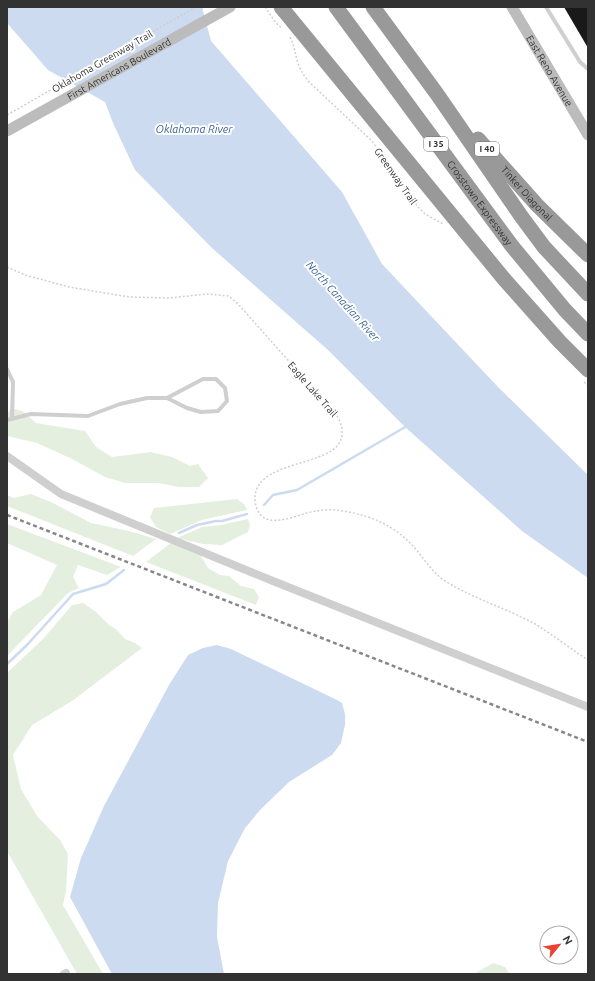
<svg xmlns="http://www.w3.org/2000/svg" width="595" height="981" viewBox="0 0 595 981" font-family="Ubuntu,sans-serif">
  <rect width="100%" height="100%" fill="#fff"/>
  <g fill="#e5efe0">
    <path d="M11,408l11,3 14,12 49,8 11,16 16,10 39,-5 21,5 18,9 8,-2 10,14 -9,9h-20l-21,-4h-33l-20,-6 -33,-18 -35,-16 -30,-7v-21z"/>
    <path d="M31,494l22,9 38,20 38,8 27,8 -23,17 -126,-50v-11l7,3z"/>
    <path d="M237,499l7,5 3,6 -45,10 -32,14 -14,-7 -6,-10 4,-9z"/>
    <path d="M248,519l2,6 -2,7 -26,13 -19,-1 -26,-6 25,-11 19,-2z"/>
    <path d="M7,524l114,43 -14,8 -29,-10 -5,12 6,11 -11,5 -61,63v-34l6,-10 28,-17 16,-30 -50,-22z"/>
    <path d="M171,543l30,13 7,12 12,7 9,1 12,10 13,3 5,8 -3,8 -110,-43z"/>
    <path d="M83,603l13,9 12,12 9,6 8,9 10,4 7,5 -70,53 -40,24 -19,30 8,34 16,27 23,24 8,14 -2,37 -3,14 40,69h-26l-70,-123v-178l37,-35 28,-33z"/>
    <path d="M493,963l12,4 5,7h-36z"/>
  </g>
  <g fill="#ccdbef">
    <path d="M7,7h195l9,34 131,151 40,72 116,123 90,88v103l-66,-47 -117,-104 -77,-77 -116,-102 -77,-78 -22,-47 -8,-21 -57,-32 -41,-47z"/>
    <path d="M217,645l14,4 106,51 5,3 3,11v11l-4,18 -9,12 -43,27 -28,27 -16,19 -17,33 -10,42 -1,34 7,37h-112l-42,-77 11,-39 23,-52 65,-121 19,-30 15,-7z"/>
  </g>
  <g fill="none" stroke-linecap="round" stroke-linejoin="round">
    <g stroke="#ccdbef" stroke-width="2.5">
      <path d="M264,505l9,-10 24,-5 110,-64"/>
      <path d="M179,533l18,-8 19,-4h6l25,-7"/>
      <path d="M7,664l20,-19 46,-51 33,-10 18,-14"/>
    </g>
  </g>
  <path fill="#191919" d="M564,7h24v41z"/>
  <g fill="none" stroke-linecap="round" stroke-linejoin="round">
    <g stroke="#cfcfcf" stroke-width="1.5" stroke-dasharray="2 2" stroke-linecap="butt">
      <path d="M265,7l11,16 6,5"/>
      <path d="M290,37c4,8 5,15 7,23 2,8 6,14 11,21l64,60 46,66 7,7 18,10"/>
      <path d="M7,115l189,-108"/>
      <path d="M7,267l18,8 44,12 60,10 40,1 38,-4 22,2 9,8 98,110c3,5 6,11 6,17 3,36 -75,26 -86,60 -2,6 -1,15 2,20 10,20 42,2 58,0 15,-3 31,0 45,4 17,4 35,14 47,26 13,12 22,30 37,40 29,18 61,27 90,43 18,11 36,25 53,36"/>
      <path d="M584,382l4,4"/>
    </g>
    <g stroke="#cfcfcf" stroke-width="4">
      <path d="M546,7l34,55 8,7"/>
      <path d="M7,369l6,13 -1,37"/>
      <path d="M7,420l24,-6 57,2 32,-12 27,-6h20l20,10 14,4 17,-1 9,-10 -2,-13 -9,-9h-13l-36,19"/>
    </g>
    <g stroke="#cfcfcf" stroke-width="8">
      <path d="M7,456l54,38 207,85 320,128"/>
      <path d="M64,974l2,-1"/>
    </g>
    <g stroke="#bcbcbc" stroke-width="11">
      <path id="s1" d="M512,7l76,128"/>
      <path id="s2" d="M7,131l223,-124"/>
    </g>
    <g stroke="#999" stroke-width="15">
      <path d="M281,7l223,272 56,63 28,28"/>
      <path id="s3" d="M336,7l176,239 53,64 23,24"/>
      <path d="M373,7l64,87 84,122 23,31 44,47"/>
      <path id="s4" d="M478,139l59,66 51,50"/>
    </g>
    <path stroke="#878787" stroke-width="2.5" stroke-dasharray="4 3" stroke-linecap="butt" d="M7,515l581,227"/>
  </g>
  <g text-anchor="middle" stroke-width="4" stroke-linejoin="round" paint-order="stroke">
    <g fill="#fff" stroke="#707070" stroke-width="1">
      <rect x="424" y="137" width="24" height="14" rx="3"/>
      <rect x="475" y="142" width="24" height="14" rx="3"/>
    </g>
    <g font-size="9" font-weight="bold" fill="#323232">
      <text x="436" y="147">I 35</text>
      <text x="487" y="152">I 40</text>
    </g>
    <g font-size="10" fill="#323232" stroke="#fff">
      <text transform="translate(102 61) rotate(-30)" y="4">Oklahoma Greenway Trail</text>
      <text dy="4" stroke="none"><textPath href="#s2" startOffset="128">First Americans Boulevard</textPath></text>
      <text dy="4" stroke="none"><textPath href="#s1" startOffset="74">East Reno Avenue</textPath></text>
      <text transform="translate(396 176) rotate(55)" y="4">Greenway Trail</text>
      <text dy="4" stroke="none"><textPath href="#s4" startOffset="73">Tinker Diagonal</textPath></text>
      <text dy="4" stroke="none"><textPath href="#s3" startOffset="243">Crosstown Expressway</textPath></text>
      <text transform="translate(313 389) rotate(49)" y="4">Eagle Lake Trail</text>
    </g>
    <g font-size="11" font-style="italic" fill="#3b6499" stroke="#fff">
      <text x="194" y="133">Oklahoma River</text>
      <text transform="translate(343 301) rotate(48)" y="4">North Canadian River</text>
    </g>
  </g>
  <rect width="595" height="981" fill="none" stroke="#323232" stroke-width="16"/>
  <g transform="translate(559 945) rotate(60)"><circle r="19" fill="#ffffff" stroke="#adadad"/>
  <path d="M0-3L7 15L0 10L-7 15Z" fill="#ed422f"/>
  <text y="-6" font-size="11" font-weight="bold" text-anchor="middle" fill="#323232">N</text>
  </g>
</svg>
